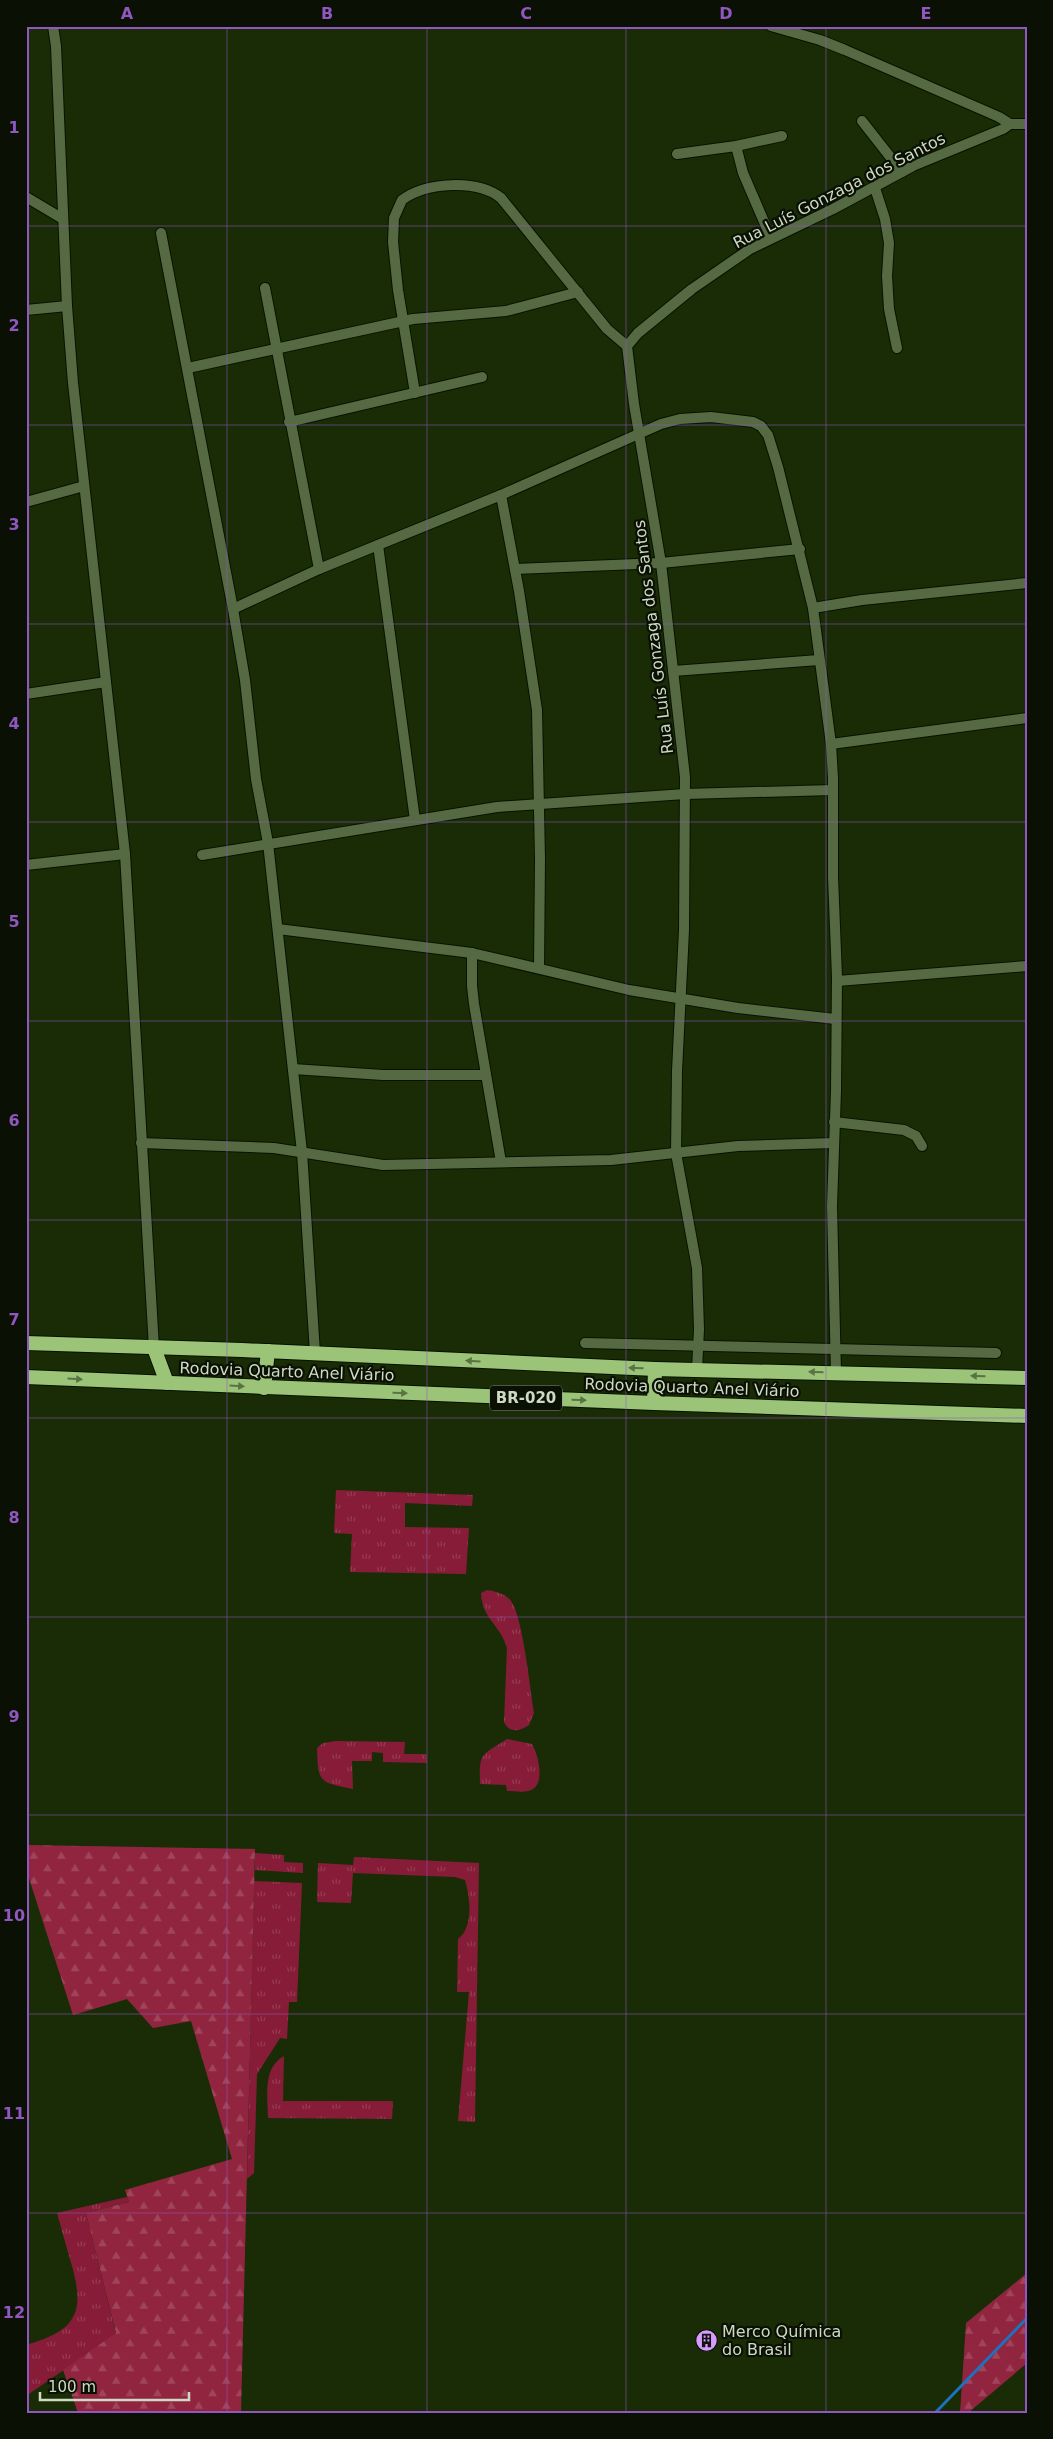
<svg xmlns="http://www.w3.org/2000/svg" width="1053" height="2439" viewBox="0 0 1053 2439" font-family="'DejaVu Sans',sans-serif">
  <defs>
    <pattern id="grass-tufts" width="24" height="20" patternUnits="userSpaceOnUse" patternTransform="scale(1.25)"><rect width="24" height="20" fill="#861c38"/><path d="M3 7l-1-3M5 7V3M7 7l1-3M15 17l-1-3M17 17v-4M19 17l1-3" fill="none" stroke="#963c53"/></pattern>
    <pattern id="forest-firs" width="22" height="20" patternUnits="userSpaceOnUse" patternTransform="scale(1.25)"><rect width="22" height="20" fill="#912540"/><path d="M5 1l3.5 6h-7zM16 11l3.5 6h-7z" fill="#9f445a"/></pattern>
  </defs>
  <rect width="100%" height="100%" fill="#1a2c06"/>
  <g fill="url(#grass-tufts)">
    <path d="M336,1490l137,5 -1,11 -67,-3v24l64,1 -3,46 -116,-2 2,-38 -18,-1z"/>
    <path d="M487,1590c8,1 19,4 24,11 12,16 19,89 23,112l-5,12c-10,7 -20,8 -25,-3l3,-74c-7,-24 -25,-29 -26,-55z"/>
    <path d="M507,1739l25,5c6,10 14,40 -1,46 -6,3 -17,1 -24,1l-1,-6 -26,-1c-1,-32 1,-28 27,-45z"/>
    <path d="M336,1741l69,1 -1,12h22l1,9 -44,-1v-9l-11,-1v9h-20l1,28c-33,-7 -35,-5 -36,-41l6,-5z"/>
    <path d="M255,1853l29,2v7l19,1v10l-48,-3z"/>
    <path d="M354,1857l125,6 -4,259 -17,-1 11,-129h-12l1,-53c16,-12 12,-43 7,-59l-10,-3 -102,-4 -2,30 -34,-1 1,-39 35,2z"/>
    <path d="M254,1881l48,2 -5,119h-8l-2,37 -7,-1 -23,36 -3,99 -7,6z"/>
    <path d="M284,2056l-1,45h110l-1,18 -124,-1c0,-21 -6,-50 16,-62z"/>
    <path d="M127,2197l2,5 -43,11 30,121 -90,62v-51c48,-14 60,-30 46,-79 -5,-17 -10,-35 -15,-53z"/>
  </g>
  <g fill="url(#forest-firs)">
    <path d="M26,1845l229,4 -14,564h-163l-15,-43 53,-37 -30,-120 43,-11 -4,-12 107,-31 -41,-138 -38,7 -26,-29 -54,16 -47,-146z"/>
    <path d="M1027,2273v90l-59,50h-8l6,-90z"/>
  </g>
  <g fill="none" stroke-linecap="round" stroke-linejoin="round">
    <path stroke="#1c72bf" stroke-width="3" d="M935,2413l92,-95"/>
    <defs>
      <g id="minor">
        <path d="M53,26l3,20 11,260 6,77 52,471 29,494"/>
        <path d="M771,26l49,14 25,10 154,67 11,7h17"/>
        <path d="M862,121l40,51"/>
        <path d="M736,146l7,27 28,65"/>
        <path d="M677,154l59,-8 46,-10"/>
        <path d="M875,188l10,31 4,24 -2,33 2,33 8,39"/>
        <path d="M26,197l37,22"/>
        <path d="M161,233l72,376 12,71 11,99 12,64 34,309 13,201"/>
        <path d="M265,288l54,281"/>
        <path d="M26,310l41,-4"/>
        <path d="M188,368l225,-49 93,-8 72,-19"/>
        <path d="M415,393l-17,-103 -5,-48 1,-24 8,-18c24,-18 75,-21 99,-2l106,131 20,17"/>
        <path d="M289,422l193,-45"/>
        <path d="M501,495l18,96 18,119 3,149 -1,109"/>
        <path d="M26,502l58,-16"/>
        <path d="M378,545l37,275"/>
        <path d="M515,569l146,-6 139,-14"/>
        <path d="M813,608l49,-8 165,-17"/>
        <path d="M233,609l86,-40 182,-74 160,-71 19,-5 31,-2 42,5 8,4 7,9 10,32 35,141 18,136 2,34v99l4,100 -1,114 -4,115 4,167"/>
        <path d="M673,671l146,-11"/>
        <path d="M26,694l80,-12"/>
        <path d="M831,744l196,-26"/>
        <path d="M202,855l295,-48 188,-13 148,-4"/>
        <path d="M26,865l99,-11"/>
        <path d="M278,929l194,24 157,37 109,18 97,11"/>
        <path d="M472,953v33l2,18 27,158"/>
        <path d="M837,981l190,-15"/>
        <path d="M293,1069l90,6h103"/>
        <path d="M834,1122l70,8 12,6 6,10"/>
        <path d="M141,1143l133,5 109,17 228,-5 127,-14 95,-3"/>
        <path d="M585,1343l411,10"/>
        <path d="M697,1370l2,-41 -2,-61 -21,-115 1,-82 7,-141 1,-153 -24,-214 -27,-159 -7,-58 11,-13 54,-44 58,-40 83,-40 80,-43 90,-37 7,-5"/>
      </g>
      <g id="highway">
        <path d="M26,1343l216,7 413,19 372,9"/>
        <path d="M154,1348l13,35"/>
        <path d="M26,1377l628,26 373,13"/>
        <path d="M264,1388l4,-37"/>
        <path d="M654,1403l1,-34"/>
      </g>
    </defs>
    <use href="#minor" stroke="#071300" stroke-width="12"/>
    <use href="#highway" stroke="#071300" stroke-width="16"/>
    <use href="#minor" stroke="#556a43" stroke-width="10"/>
    <use href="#highway" stroke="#9cc478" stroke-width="14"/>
  </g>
  <defs><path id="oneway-solid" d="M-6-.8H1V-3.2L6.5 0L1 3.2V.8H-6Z" transform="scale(1.25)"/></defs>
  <g fill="#5a7344">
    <use href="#oneway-solid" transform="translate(473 1361) rotate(-177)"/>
    <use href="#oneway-solid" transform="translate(636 1368) rotate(-178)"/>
    <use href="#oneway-solid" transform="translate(816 1372) rotate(-179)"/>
    <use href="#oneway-solid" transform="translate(978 1376) rotate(-179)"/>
    <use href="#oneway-solid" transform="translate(75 1379) rotate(3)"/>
    <use href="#oneway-solid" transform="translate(237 1386) rotate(3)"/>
    <use href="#oneway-solid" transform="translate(400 1393) rotate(2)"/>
    <use href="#oneway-solid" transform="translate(579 1400) rotate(2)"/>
  </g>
  <path fill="none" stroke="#9057c0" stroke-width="1" stroke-opacity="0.55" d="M227,26v2387M427,26v2387M626,26v2387M826,26v2387M26,226h1001M26,425h1001M26,624h1001M26,822h1001M26,1021h1001M26,1220h1001M26,1418h1001M26,1617h1001M26,1815h1001M26,2014h1001M26,2213h1001"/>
  <defs>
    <symbol id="building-disc" viewBox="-11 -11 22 22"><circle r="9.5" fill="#d59cfb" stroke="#0a1104"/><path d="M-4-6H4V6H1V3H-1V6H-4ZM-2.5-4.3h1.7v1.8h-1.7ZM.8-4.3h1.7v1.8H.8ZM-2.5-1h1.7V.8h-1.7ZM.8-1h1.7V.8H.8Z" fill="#111"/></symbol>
  </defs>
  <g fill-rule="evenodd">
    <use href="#building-disc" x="694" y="2328" width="25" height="25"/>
  </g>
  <g text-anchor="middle" stroke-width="4.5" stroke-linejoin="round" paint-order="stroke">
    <rect fill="#0a1104" stroke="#929d8a" stroke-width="1" x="490" y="1385.5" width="72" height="25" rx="4"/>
    <g font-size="15" font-weight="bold" fill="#cdd9c3">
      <text x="526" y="1403">BR-020</text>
    </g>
    <g font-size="16" fill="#cdd9c3" stroke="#0a1104">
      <text transform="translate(839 190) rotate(-27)" y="6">Rua Luís Gonzaga dos Santos</text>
      <text transform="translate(653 637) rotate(-97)" y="6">Rua Luís Gonzaga dos Santos</text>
      <text transform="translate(287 1371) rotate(2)" y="6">Rodovia Quarto Anel Viário</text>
      <text transform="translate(692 1387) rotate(2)" y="6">Rodovia Quarto Anel Viário</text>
    </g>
    <g font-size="16" fill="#cdd9c3" stroke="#0a1104" text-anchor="start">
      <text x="722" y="2337">Merco Química<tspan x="722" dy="18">do Brasil</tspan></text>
    </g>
  </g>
  <rect width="1053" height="2439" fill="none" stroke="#0a1104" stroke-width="55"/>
  <path d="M40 2392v8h149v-8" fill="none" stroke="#cdd9c3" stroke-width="2.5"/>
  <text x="48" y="2392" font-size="15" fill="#cdd9c3" stroke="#0a1104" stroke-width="4" paint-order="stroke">100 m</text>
  <rect x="28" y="28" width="998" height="2384" fill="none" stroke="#9057c0" stroke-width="2"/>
  <g font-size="16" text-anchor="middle" font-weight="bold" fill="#9057c0">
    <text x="127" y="19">A</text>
    <text x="327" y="19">B</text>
    <text x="526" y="19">C</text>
    <text x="726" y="19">D</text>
    <text x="926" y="19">E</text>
    <text x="14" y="133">1</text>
    <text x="14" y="331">2</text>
    <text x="14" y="530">3</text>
    <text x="14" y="729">4</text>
    <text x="14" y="927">5</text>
    <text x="14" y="1126">6</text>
    <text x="14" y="1325">7</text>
    <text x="14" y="1523">8</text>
    <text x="14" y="1722">9</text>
    <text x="14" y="1921">10</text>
    <text x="14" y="2119">11</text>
    <text x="14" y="2318">12</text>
  </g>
</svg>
